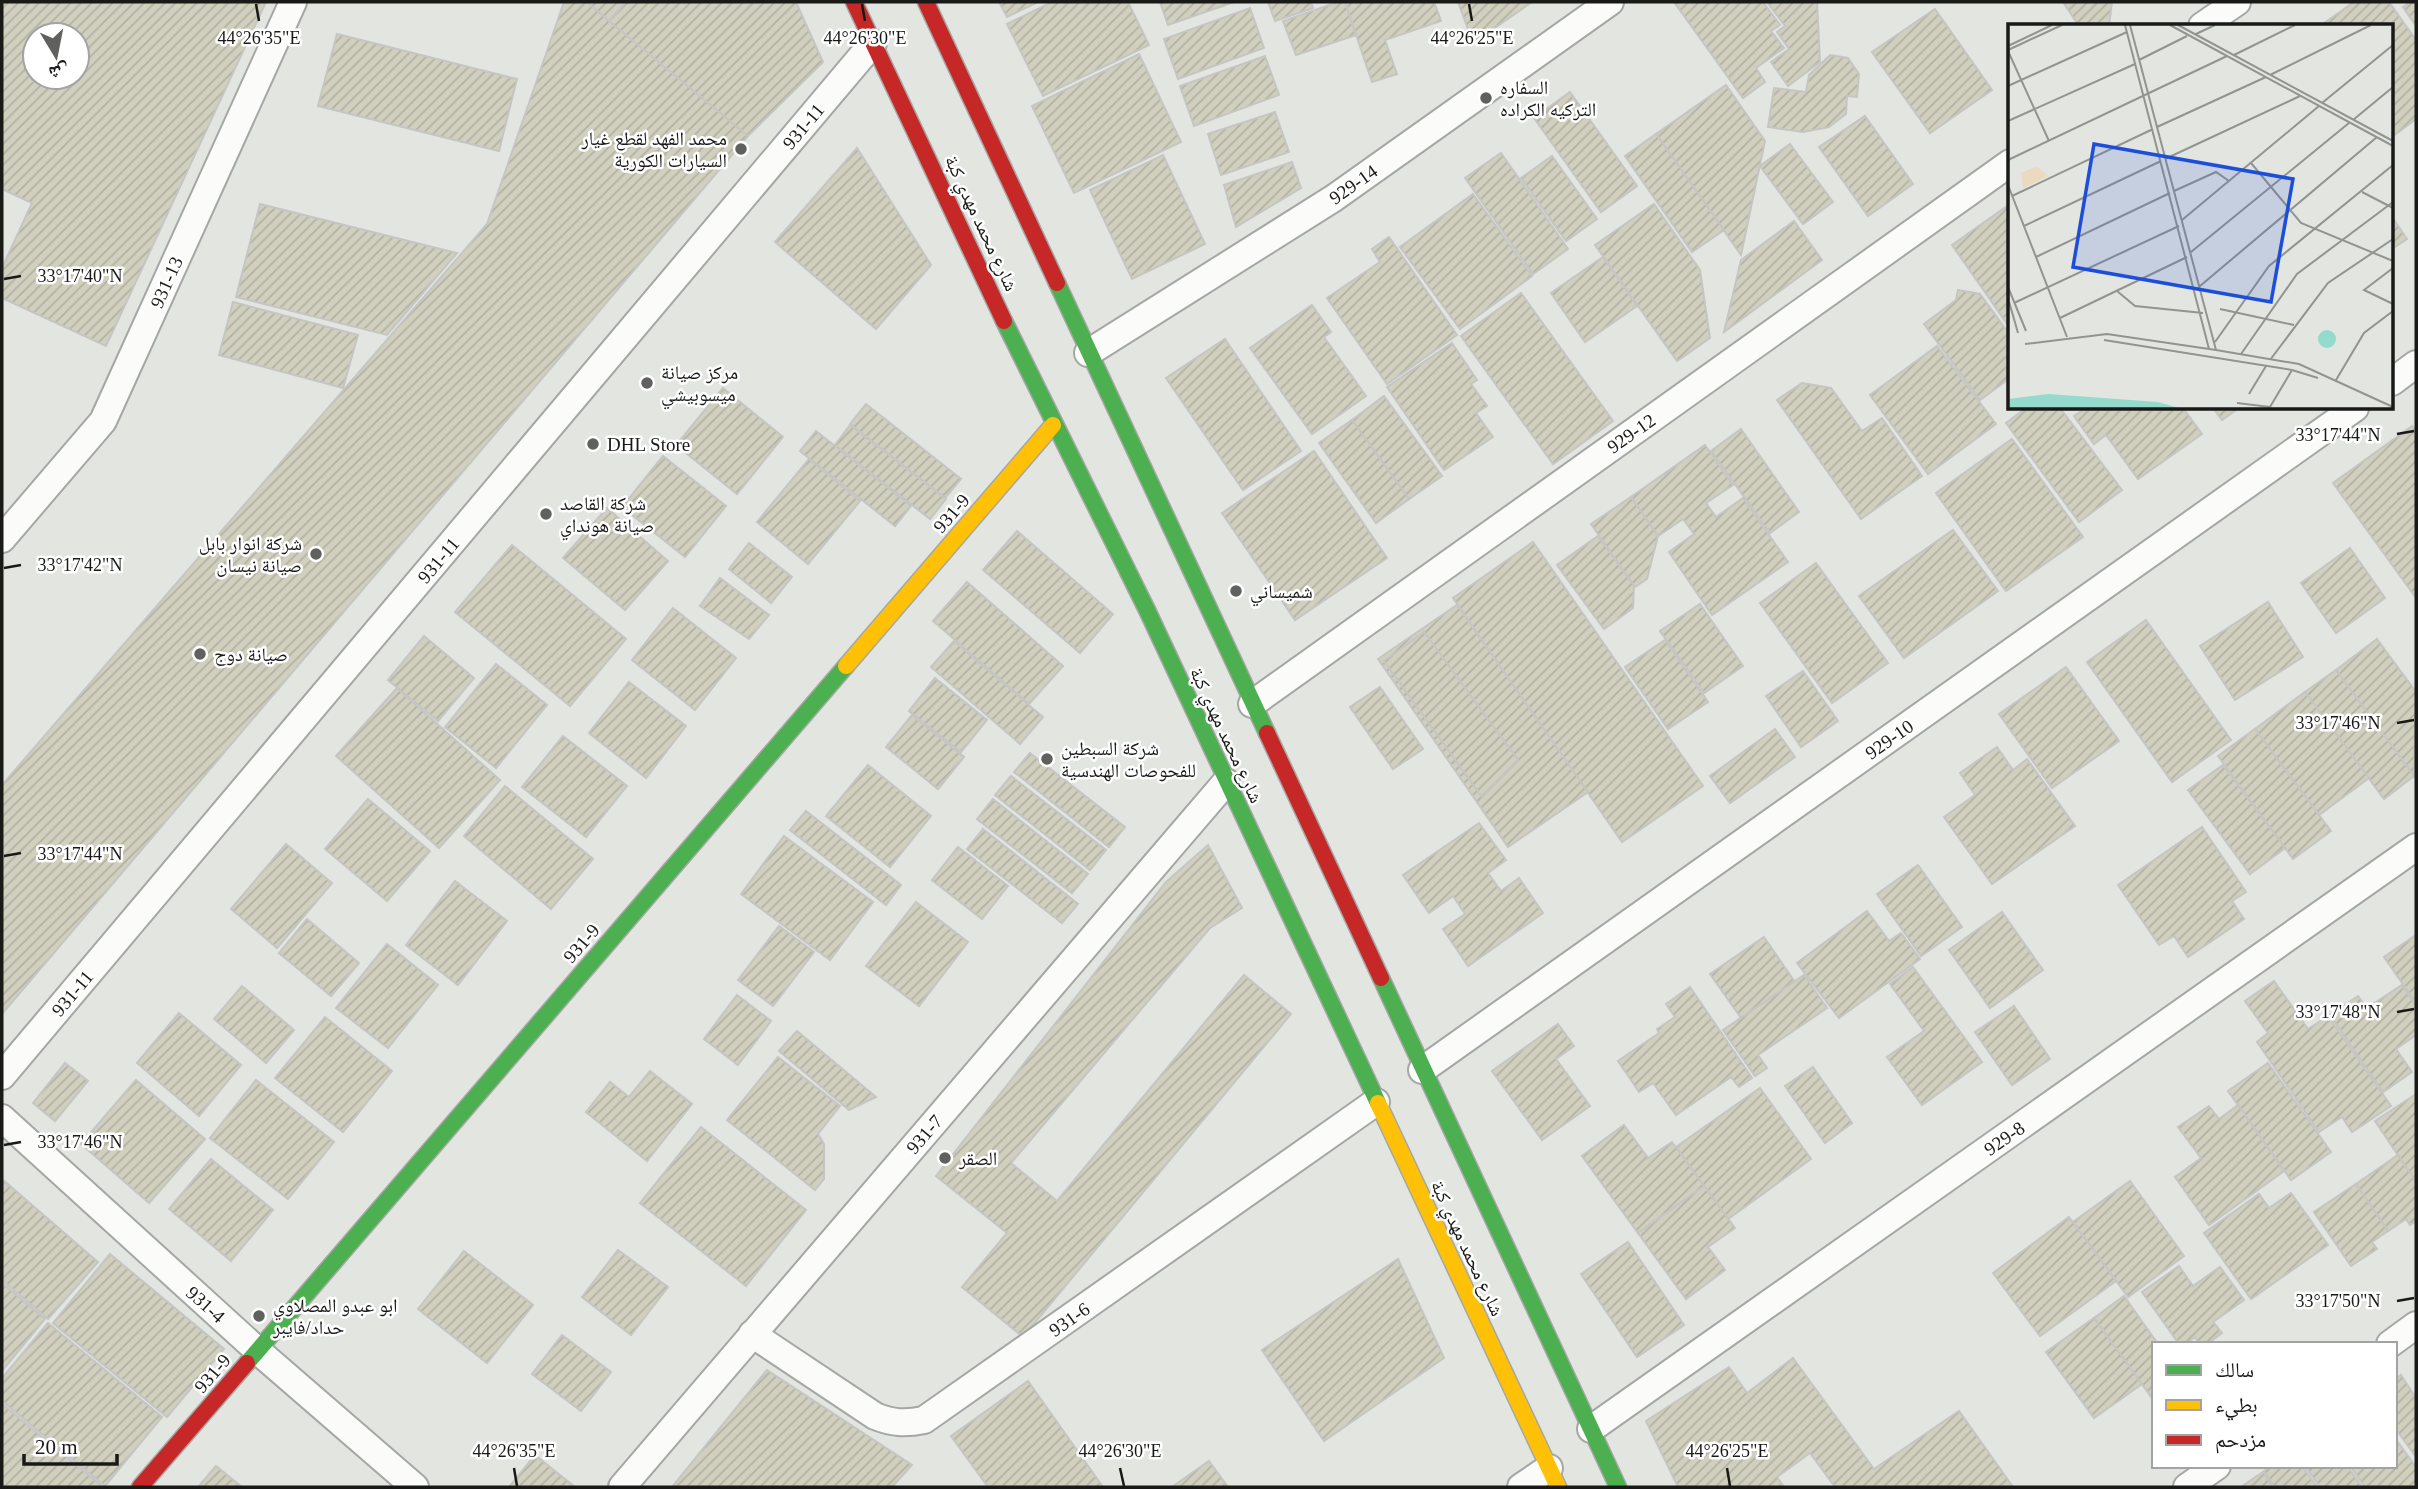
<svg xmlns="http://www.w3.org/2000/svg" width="2418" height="1489" viewBox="0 0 2418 1489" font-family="'Times New Roman','Noto Naskh Arabic',serif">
  <defs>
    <pattern id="building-hatch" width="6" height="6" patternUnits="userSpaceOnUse" patternTransform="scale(1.75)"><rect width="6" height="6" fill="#d1cfbe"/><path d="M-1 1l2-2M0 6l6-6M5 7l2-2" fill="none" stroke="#b3b1a3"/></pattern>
  </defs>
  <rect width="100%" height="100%" fill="#e3e5e1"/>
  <g fill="url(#building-hatch)" stroke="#c5c6c3" stroke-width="2" fill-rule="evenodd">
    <path d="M2,2h264l-160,344 -104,-48v-30l30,-65 -30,-14zM35,35h42v42h-42z"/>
    <path d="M564,2h23l161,134 -746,878v-229l485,-561z"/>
    <path d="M587,2h39l-17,19z"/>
    <path d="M626,2h170l27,60 -75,74 -139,-115z"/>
    <path d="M999,2h39l-31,15z"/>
    <path d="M1052,2h76l21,43 -106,51 -36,-72z"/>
    <path d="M1160,2h74l-66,23z"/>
    <path d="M1268,2h43l2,6 -38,13z"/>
    <path d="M1338,2h7l11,33 -60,20 -13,-34z"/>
    <path d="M1345,2h89l7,19 -56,19 12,34 -25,8z"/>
    <path d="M1458,2h74l-59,41z"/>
    <path d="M1674,2h89l17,23 -9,6 13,17 -28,20 9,14 -22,16z"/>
    <path d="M1767,2h50l3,60 -32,24 -17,-24 18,-13 -12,-17 8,-6z"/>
    <path d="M2063,2h49l-3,24h-30z"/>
    <path d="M2354,2h35l27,38v79l-24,18v-111h-72z"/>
    <path d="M2411,2h5v24l-13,-19z"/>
    <path d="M1250,8l14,40 -86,31 -14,-40z"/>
    <path d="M1935,9l57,81 -62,43 -58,-81z"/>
    <path d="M337,34l180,45 -18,72 -181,-45z"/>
    <path d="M1139,54l42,88 -107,51 -42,-87z"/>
    <path d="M1830,55l18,3 11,16 -2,23 -10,-1 -1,18 -17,13 -26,5 -35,-5 6,-39 32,4 3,-17z"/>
    <path d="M1265,56l14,39 -85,31 -14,-40z"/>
    <path d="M1726,85l39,56 -24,114 -85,-121z"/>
    <path d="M1570,92l67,94 -36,26 -67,-94z"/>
    <path d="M1275,112l14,40 -68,23 -13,-41z"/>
    <path d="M1865,116l48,68 -45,32 -49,-69z"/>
    <path d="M1656,134l68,96 -32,22 -67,-96z"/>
    <path d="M1790,144l43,58 -30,22 -43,-58z"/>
    <path d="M857,148l74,117 -55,64 -101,-87z"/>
    <path d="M1501,153l67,96 -35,25 -68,-96z"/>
    <path d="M1163,155l42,89 -73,35 -42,-89z"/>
    <path d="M1552,156l45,63 -31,22 -45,-63z"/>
    <path d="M1292,162l9,26 -65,39 -12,-42z"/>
    <path d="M1473,194l59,82 -72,53 -60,-82z"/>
    <path d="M260,204l197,49 -70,82 -151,-38z"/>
    <path d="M1654,204l46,66 10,68 -33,23 -82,-116z"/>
    <path d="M2010,204v124l-58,-83z"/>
    <path d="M2392,217l15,22 -15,10z"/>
    <path d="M1794,221l28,39 -98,72 17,-72z"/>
    <path d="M1389,237l68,98 -70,49 -60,-86 53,-36 -8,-13z"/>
    <path d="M1603,257l34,49 -52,36 -34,-49z"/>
    <path d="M1958,290l22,4 30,41v43l-30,22 -56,-76 32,-24z"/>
    <path d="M1521,293l92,128 -60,43 -92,-128z"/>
    <path d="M233,302l125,33 -15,53 -124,-33z"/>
    <path d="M1312,305l19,27 -7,5 42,59 -54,38 -62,-86z"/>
    <path d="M1225,339l76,112 -58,39 -77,-112z"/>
    <path d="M1452,343l25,37 -6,4 16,22 -11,7 17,24 -49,33 -57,-83z"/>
    <path d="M1937,346l59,78 -68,50 -58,-79z"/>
    <path d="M1802,383l29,5 31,43 20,-13 40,58 -61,43 -84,-119z"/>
    <path d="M723,388l60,49 -46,57 -61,-49z"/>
    <path d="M1384,396l58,80 -33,23 -57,-79z"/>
    <path d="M866,404l95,75 -16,19 -95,-74z"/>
    <path d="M2026,408h34l62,82 -43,32 -73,-99z"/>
    <path d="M2086,408h97l19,26 -64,45 -32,-44 -12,9 -20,-28z"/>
    <path d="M2213,408h26l-17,12z"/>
    <path d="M1352,420l57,79 -33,24 -57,-80z"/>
    <path d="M850,425l96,74 -16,20 -95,-74z"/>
    <path d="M2412,426l4,5v167l-83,-115z"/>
    <path d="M1741,429l58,83 -29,21 -59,-82z"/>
    <path d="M816,431l95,75 -16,20 -95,-75z"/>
    <path d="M2012,439l71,98 -77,54 -70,-98z"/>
    <path d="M1705,445l28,40 -27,18 10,14 27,-19 45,64 -76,53 -43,-63 25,-18 -11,-15 -25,17 -27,-39z"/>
    <path d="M1314,451l73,107 -92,62 -73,-107z"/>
    <path d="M663,456l63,50 -41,51 -63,-50z"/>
    <path d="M809,459l51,42 -52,63 -51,-42z"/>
    <path d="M1631,497l27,39 -11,43 -12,8 -44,-63z"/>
    <path d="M607,508l61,53 -43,49 -62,-52z"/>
    <path d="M1953,530l45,61 -94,67 -45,-62z"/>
    <path d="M1017,531l96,83 -33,39 -97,-83z"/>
    <path d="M1598,536l36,50 -1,22 -29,21 -47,-64z"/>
    <path d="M1533,542l170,244 -81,56 -169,-244z"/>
    <path d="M749,543l43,34 -21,26 -42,-34z"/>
    <path d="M512,545l114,94 -56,67 -115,-94z"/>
    <path d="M2350,548l35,50 -49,35 -35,-50z"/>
    <path d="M1816,563l72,100 -56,40 -72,-100z"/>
    <path d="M720,578l49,37 -20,24 -49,-33z"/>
    <path d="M967,582l96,84 -34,38 -96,-83z"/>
    <path d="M2268,602l35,55 -68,43 -35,-54z"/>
    <path d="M1700,604l43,62 -39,27 -44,-62z"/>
    <path d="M1457,605l131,187 -80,55 -130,-188z"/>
    <path d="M673,608l63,50 -41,52 -63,-50z"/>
    <path d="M2146,620l85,120 -59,42 -85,-120z"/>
    <path d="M1424,632l94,128 -36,37 -98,-136z"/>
    <path d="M424,636l50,42 -36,43 -50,-41z"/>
    <path d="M2377,639l39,53 -2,84 -78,-106z"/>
    <path d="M1665,640l43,62 -40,27 -43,-62z"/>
    <path d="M954,641l89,76 -23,27 -89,-77z"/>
    <path d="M496,664l51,41 -51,63 -51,-41z"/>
    <path d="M2066,667l53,74 -67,47 -53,-74z"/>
    <path d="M2336,670l78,106 -30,23 -79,-107z"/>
    <path d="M1803,671l35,50 -37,26 -35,-51z"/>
    <path d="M935,678l52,42 -26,32 -52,-41z"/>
    <path d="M629,682l57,44 -40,52 -57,-45z"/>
    <path d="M1380,687l43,62 -30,20 -43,-62z"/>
    <path d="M397,688l103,92 -61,68 -103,-92z"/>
    <path d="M2305,692l64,86 -50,37 -64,-86z"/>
    <path d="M912,715l52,42 -26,32 -52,-42z"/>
    <path d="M1775,729l20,28 -65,46 -20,-27z"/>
    <path d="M2255,729l76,102 -38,28 -75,-103z"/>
    <path d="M563,736l64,50 -41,51 -64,-50z"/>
    <path d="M1997,747l16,23 14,-11 48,67 -83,58 -48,-67 31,-22 -15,-22z"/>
    <path d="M1030,753l95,74 -16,20 -95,-75z"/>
    <path d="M868,765l63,51 -41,51 -64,-51z"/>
    <path d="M2223,765l62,83 -35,26 -62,-84z"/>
    <path d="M1011,776l95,74 -16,20 -95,-75z"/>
    <path d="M505,786l88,73 -42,50 -87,-73z"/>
    <path d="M368,799l62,52 -43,50 -62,-52z"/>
    <path d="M993,799l95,75 -16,19 -95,-74z"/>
    <path d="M806,811l95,74 -15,20 -96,-75z"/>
    <path d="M1479,823l27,37 -18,13 13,18 18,-13 24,35 -75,53 -25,-37 22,-15 -12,-18 -24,17 -26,-38z"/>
    <path d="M2202,827l44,65 -14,9 12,18 -56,38 -14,-21 -15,9 -41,-60z"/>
    <path d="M983,829l95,75 -16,19 -95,-74z"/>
    <path d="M784,836l89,66 -43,58 -89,-66z"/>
    <path d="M286,844l46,39 -55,65 -46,-39z"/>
    <path d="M1208,845l34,63 -32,20 -199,235 46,38 187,-226 47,39 -268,323 -61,-50 45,-54 -71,-57 230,-294z"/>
    <path d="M958,847l50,39 -26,33 -50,-39z"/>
    <path d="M1918,865l44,62 -41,29 -44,-62z"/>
    <path d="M455,881l52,40 -49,64 -52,-40z"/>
    <path d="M916,902l52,40 -49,64 -53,-40z"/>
    <path d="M1867,911l22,30 12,-8 19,26 -81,59 -42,-55z"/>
    <path d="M2002,912l41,58 -53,38 -41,-58z"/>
    <path d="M307,919l52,44 -28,33 -52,-43z"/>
    <path d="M779,926l35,26 -41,54 -35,-26z"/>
    <path d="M2416,935v68l-32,-46z"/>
    <path d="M1764,937l35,51 -53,37 -36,-51z"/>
    <path d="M387,944l51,41 -50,63 -52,-40z"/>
    <path d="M1913,967l69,95 -60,43 -35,-48 37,-26 -34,-47z"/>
    <path d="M1804,975l23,33 -69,47 9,13 -12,8 -32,-46z"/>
    <path d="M2274,981l34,48 20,-13 63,90 -39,26 -10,-15 -23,15 -62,-90 11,-9 -23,-32z"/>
    <path d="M2402,985l14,21v29l-20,14 16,23 -29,20 -53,-77 28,-19 9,12z"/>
    <path d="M242,986l52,44 -28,33 -52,-44z"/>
    <path d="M1690,987l62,91 -13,9 -8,-10 -55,38 -23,-32 -14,9 -21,-31 41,-28 -2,-4 18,-12 -9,-13z"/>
    <path d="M737,995l34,26 -33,44 -34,-26z"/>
    <path d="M2014,1006l36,53 -38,26 -37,-53z"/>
    <path d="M179,1013l62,52 -42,51 -62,-53z"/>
    <path d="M325,1017l67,54 -49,61 -68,-54z"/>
    <path d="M1558,1024l16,22 -18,13 34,47 -48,34 -50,-69z"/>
    <path d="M797,1031l79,66 -27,13 -70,-59z"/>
    <path d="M778,1057l62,49 -22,28 6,10v35l-9,11 -88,-70z"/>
    <path d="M65,1063l23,18 -33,40 -22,-18z"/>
    <path d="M2268,1063l63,89 -40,28 -63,-89z"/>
    <path d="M1813,1067l39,56 -27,20 -40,-57z"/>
    <path d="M650,1071l42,33 -45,57 -61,-49 24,-30 19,15z"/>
    <path d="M136,1080l69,59 -56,64 -68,-59z"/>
    <path d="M256,1080l78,62 -46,57 -78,-61z"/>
    <path d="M1760,1088l51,71 -83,60 -52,-72z"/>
    <path d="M2416,1094v88l-41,-61z"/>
    <path d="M2238,1105l46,66 -75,54 -34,-48 26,-19 -23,-31 31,-21 10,13z"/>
    <path d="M1624,1125l24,33 24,-16 32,44 -66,47 -56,-77z"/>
    <path d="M701,1127l105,83 -60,76 -106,-83z"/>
    <path d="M2398,1155l18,27v39l-6,4 -4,-6 -18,12 -32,-47z"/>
    <path d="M211,1159l62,51 -42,51 -62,-52z"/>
    <path d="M2,1179l96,83 -50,57 -46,-39z"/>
    <path d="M2130,1181l54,75 -56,41 -55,-75z"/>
    <path d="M2356,1184l32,47 -16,11 5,7 -26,17 -37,-54z"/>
    <path d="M1704,1186l31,42 -27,19 17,23 -39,29 -48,-66z"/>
    <path d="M2291,1193l37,52 -77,54 -47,-66 55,-39 10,14z"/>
    <path d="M2069,1217l47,64 -76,55 -47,-63z"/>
    <path d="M1628,1242l56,83 -47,32 -56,-83z"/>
    <path d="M618,1250l50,37 -37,48 -49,-38z"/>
    <path d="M464,1251l69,54 -46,58 -69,-54z"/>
    <path d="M110,1254l114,95 -57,68 -114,-94z"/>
    <path d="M1398,1259l46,99 -120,83 -62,-91z"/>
    <path d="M2179,1266l14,20 27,-19 24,33 -31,22 9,11 -15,11h-8l-4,-7 -9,7h-7l-37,-52z"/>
    <path d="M2,1283l43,36 -43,52z"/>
    <path d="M2124,1296l34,48h-4v57l-60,-83z"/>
    <path d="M2094,1318l48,66 -48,34 -48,-66z"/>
    <path d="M48,1323l114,94 -57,69 -103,-85v-23z"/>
    <path d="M562,1335l49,37 -30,39 -49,-37z"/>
    <path d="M1793,1358l81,111 85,-58 54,76h-178l-25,-34 -33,24 7,10h-106l-32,-66 83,-54 18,26z"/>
    <path d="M767,1370l145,95 -20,22h-220z"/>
    <path d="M2401,1375l15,23v59l-21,-29v-49z"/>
    <path d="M1028,1381l75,106h-115l-37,-51z"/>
    <path d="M2,1404l101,83h-101z"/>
    <path d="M2395,1438l21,29v20h-51l-15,-21h45z"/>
    <path d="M535,1455l40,32h-66z"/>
    <path d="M1209,1461l19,26h-56z"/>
    <path d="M216,1466l26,21h-44z"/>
    <path d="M2271,1466h31l15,21h-42l-11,-16z"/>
    <path d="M2305,1466h42l15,21h-42z"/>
    <path d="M2263,1472l10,15h-32z"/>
  </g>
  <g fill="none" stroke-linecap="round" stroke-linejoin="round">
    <defs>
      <g id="street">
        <path d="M2202,26l35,-24"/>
        <path d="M1088,353l246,-155 276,-196"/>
        <path d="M2392,382l24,-18"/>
        <path d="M2,539l101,-118 190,-419"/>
        <path d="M1252,704l758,-541"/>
        <path d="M1422,1070l933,-662"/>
        <path d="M2,1076l871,-1033"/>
        <path d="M2,1118l256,233 157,136"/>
        <path d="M752,1334l123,82c17,7 30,8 49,4l452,-318"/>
        <path d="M2390,1344l26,-19"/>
        <path d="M1591,1429l825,-582"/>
        <path d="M622,1487l604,-705"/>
        <path d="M1521,1487l28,-19"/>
        <path d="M2187,1487l30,-21"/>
      </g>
      <g id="fast">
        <path d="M1057,283l210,450"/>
        <path d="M1004,321l143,289 231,493"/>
        <path d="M1381,978l237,509"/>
        <path d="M247,1363l599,-697"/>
      </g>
      <g id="slow">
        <path d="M846,666l207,-241"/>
        <path d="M1378,1103l180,384"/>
      </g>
      <g id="jam">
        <path d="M854,2l150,319"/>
        <path d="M926,2l131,281"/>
        <path d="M1267,733l114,245"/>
        <path d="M140,1487l107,-124"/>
      </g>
    </defs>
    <use href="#street" stroke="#a5a7a4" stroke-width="30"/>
    <use href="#fast" stroke="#a5a7a4" stroke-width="19"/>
    <use href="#slow" stroke="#a5a7a4" stroke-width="19"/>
    <use href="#jam" stroke="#a5a7a4" stroke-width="19"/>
    <use href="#street" stroke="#fbfbfa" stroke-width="26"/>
    <use href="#fast" stroke="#4caf50" stroke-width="16"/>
    <use href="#slow" stroke="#ffc107" stroke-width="16"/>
    <use href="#jam" stroke="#c62828" stroke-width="16"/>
  </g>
  <path fill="none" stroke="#191a18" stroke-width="2.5" d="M256,4l3,17M862,4l3,17M1469,4l3,17M4,279l17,-3M2397,434l17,-3M4,568l17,-3M2397,723l17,-3M4,856l17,-3M2397,1012l17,-3M4,1145l17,-3M2397,1301l17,-3M514,1468l3,18M1120,1468l4,18M1727,1468l3,18"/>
  <g fill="#60615e" stroke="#fff" stroke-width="2.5">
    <circle cx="1486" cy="98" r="7"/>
    <circle cx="741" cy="149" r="7"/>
    <circle cx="647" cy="383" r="7"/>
    <circle cx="593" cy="444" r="7"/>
    <circle cx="546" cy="514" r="7"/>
    <circle cx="316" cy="554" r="7"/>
    <circle cx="1236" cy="591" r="7"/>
    <circle cx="200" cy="654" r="7"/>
    <circle cx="1047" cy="759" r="7"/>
    <circle cx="945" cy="1158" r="7"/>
    <circle cx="259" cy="1316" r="7"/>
  </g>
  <g text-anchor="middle" stroke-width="5" stroke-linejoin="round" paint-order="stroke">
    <g font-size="19" fill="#191a18" stroke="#fff" text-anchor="start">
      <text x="1500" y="94">السفاره<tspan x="1500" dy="22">التركيه الكراده</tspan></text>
      <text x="727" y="145" text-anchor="end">محمد الفهد لقطع غيار<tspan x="727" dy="22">السيارات الكورية</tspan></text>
      <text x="661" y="379">مركز صيانة<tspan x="661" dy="22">ميسوبيشي</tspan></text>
      <text x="607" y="451">DHL Store</text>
      <text x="560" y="510">شركة القاصد<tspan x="560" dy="22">صيانة هونداي</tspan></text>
      <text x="302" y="550" text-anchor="end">شركة انوار بابل<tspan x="302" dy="22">صيانة نيسان</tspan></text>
      <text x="1250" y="598">شميساني</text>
      <text x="214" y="661">صيانة دوج</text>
      <text x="1061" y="755">شركة السبطين<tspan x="1061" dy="22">للفحوصات الهندسية</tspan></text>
      <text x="959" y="1165">الصقر</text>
      <text x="273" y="1312">ابو عبدو المصلاوي<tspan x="273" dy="22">حداد/فايبر</tspan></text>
    </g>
    <g font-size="19" fill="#191a18" stroke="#fff">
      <text transform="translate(803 126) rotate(-50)" y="7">931-11</text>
      <text transform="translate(1353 184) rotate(-35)" y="7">929-14</text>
      <text transform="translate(982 223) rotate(65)" y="7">شارع محمد مهدي كبة</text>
      <text transform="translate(166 282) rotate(-66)" y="7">931-13</text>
      <text transform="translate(1631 433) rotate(-35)" y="7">929-12</text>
      <text transform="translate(951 513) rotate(-49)" y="7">931-9</text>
      <text transform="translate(438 560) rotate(-50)" y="7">931-11</text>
      <text transform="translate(1227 735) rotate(65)" y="7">شارع محمد مهدي كبة</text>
      <text transform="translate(1889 739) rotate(-35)" y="7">929-10</text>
      <text transform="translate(581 943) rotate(-49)" y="7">931-9</text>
      <text transform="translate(72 993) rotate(-50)" y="7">931-11</text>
      <text transform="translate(924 1134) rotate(-49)" y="7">931-7</text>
      <text transform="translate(2004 1138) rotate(-35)" y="7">929-8</text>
      <text transform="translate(1468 1248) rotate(65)" y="7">شارع محمد مهدي كبة</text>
      <text transform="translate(206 1304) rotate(42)" y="7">931-4</text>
      <text transform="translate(1069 1319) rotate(-35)" y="7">931-6</text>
      <text transform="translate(212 1373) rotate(-49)" y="7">931-9</text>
    </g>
  </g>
  <g transform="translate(2008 24)">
    <rect width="385" height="385" fill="#e3e5e1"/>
    <path d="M29,142l11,10 -25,12 -2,-15z" fill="#ebd9c0"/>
    <path d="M310 315a9 9 0 1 1 18 0a9 9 0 1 1-18 0ZM41,370l109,8 21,6h-171v-9z" fill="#94dbcd"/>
    <path fill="none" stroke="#929491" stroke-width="2" d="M117,1l84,324M122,1l86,325M162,1l223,121M170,1l215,116M188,10l19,-9M0,22l44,-21M0,26l54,-25M0,27l41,90M226,31l61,-30M131,36l48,-24M262,51l101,-50M0,62l119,-54M314,79l71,-58M345,96l40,-33M0,97l127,-57M149,103l109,-50M157,135l135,-63M0,136l219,-104M243,139l50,60 92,38M0,161l59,152M166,167l42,-19 13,9M354,168l31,16M4,172l141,-67M174,196l137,-114M16,202l137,-65M183,228l158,-129M28,233l134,-64M385,244l-29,22 29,14M192,262l177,-149M0,263l18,44M109,267l18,15 68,7M0,274l10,35M6,279l165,-77M212,285l74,16M52,294l127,-61M96,316l188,30 26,8M207,318l54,-76 124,-101M17,320l82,-10 109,16 83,14 94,43M233,330l56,-80 96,-72M262,336l58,-77 65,-44M328,356l28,-47 29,-22M241,370l17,-28M229,379l33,4 22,-37"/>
    <path fill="#1d4ed8" fill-opacity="0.15" stroke="#1d4ed8" stroke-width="3.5" d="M86,120l199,35 -22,123 -198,-35z"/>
    <rect width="385" height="385" fill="none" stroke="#191a18" stroke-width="3.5"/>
  </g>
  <g font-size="18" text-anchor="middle" fill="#191a18" stroke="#fff" stroke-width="5" stroke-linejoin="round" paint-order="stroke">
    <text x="259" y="44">44°26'35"E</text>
    <text x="865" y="44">44°26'30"E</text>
    <text x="1472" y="44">44°26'25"E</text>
    <text x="80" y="282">33°17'40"N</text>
    <text x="2338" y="441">33°17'44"N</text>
    <text x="80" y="571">33°17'42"N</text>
    <text x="2338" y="729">33°17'46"N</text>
    <text x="80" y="860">33°17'44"N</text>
    <text x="2338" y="1018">33°17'48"N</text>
    <text x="80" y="1148">33°17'46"N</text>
    <text x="2338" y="1307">33°17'50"N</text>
    <text x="514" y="1457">44°26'35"E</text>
    <text x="1120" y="1457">44°26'30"E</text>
    <text x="1727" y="1457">44°26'25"E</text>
  </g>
  <rect width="2418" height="1489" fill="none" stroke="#191a18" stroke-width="7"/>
  <rect x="2152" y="1342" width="245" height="126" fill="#ffffff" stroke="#a3a3a3" stroke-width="2"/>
  <rect x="2166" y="1365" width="35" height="10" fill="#4caf50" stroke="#a3a3a3" stroke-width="2"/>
  <text x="2215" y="1377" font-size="21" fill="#191a18">سالك</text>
  <rect x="2166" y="1400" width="35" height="10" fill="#ffc107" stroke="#a3a3a3" stroke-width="2"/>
  <text x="2215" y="1412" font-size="21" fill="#191a18">بطيء</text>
  <rect x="2166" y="1435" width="35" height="10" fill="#c62828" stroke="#a3a3a3" stroke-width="2"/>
  <text x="2215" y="1447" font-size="21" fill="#191a18">مزدحم</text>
  <g transform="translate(56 56) rotate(170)"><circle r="33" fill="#ffffff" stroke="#a3a3a3" stroke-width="2"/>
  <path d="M0-5L12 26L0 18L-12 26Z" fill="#60615e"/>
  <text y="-10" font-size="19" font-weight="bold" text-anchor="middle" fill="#191a18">ش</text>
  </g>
  <path d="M24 1454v10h93v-10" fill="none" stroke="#191a18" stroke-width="3.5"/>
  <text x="35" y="1454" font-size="21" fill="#191a18" stroke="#ffffff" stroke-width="5" paint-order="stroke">20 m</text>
</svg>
